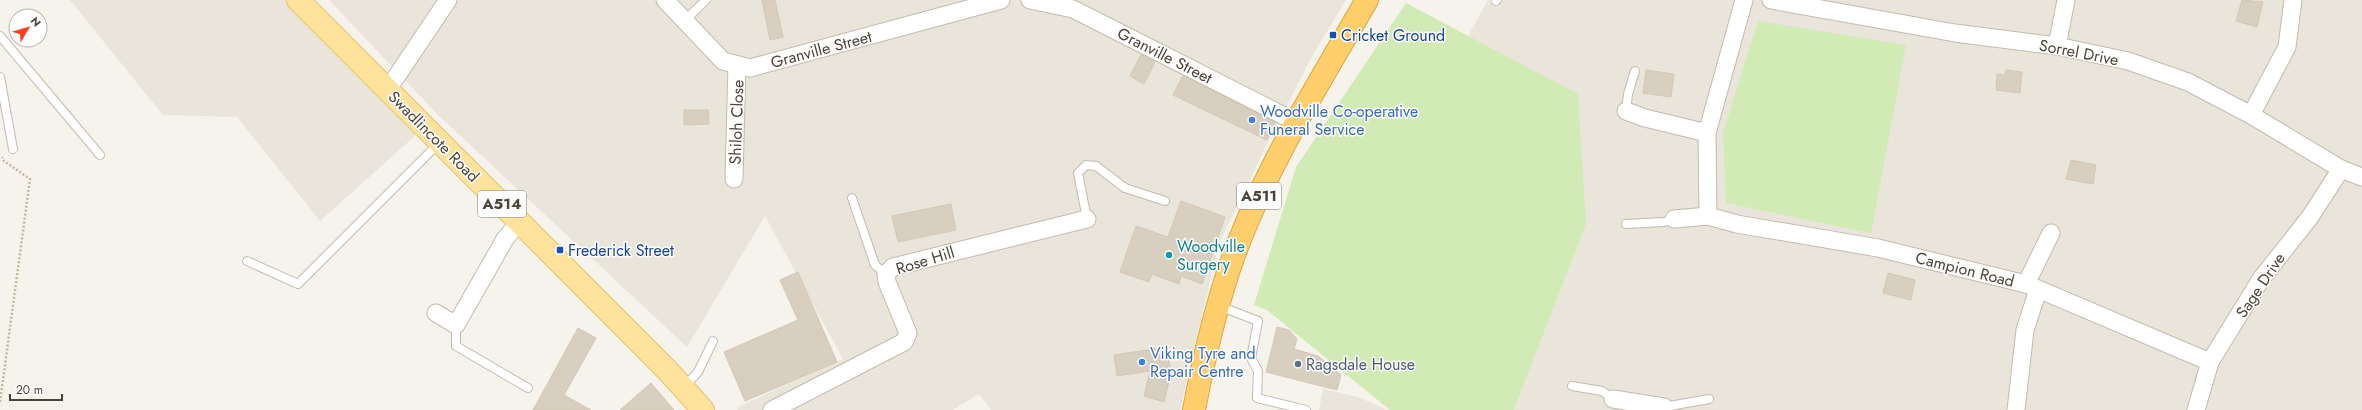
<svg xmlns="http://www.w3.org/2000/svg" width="2362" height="410" viewBox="0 0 2362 410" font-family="Jost,sans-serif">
  <rect width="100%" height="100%" fill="#f6f3ec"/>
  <g fill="#eae5da">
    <path d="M70,0h217l129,135 -96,86 -83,-104 -74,-2z"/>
    <path d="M329,0h1017l-32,53 -50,97 -46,96 -38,164h-189l-12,-16 -26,16h-215l-2,-2 107,-49 -78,-143 -78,131 -249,-232z"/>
    <path d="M1488,0h874v410h-848l72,-186 -118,-188z"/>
    <path d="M1323,389l35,8 29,13h-68z"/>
  </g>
  <g fill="#d2eab5">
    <path d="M1406,3l172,91 8,130 -72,186h-124l-123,-100 -13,-5 42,-138z"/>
    <path d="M1758,21l148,24 -35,188 -145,-30 -3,-70z"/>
  </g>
  <g fill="#d8cfc1" stroke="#d3c7b4">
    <path d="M762,0h13l8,37 -13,3z"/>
    <path d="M2242,0l21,2 -6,25 -21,-6z"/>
    <path d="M1141,55l14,7 -11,22 -14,-8z"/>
    <path d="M1646,70l28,4 -3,23 -28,-4z"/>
    <path d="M2006,70l16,2 -2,21 -24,-3 1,-16 8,1z"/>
    <path d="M1183,76l92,46 -8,18 -94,-45z"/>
    <path d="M684,110h24l1,14 -25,1z"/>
    <path d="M2071,160l25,5 -3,19 -27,-5z"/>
    <path d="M1181,201l44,16 -23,67 -21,-8 -2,8 -27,-10 -3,8 -29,-10 16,-46 32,11z"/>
    <path d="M951,204l5,26 -58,12 -6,-26z"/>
    <path d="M798,272l39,90 -92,39 -21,-49 74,-32 -18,-40z"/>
    <path d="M1888,273l27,7 -4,20 -28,-7z"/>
    <path d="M1277,327l12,3 8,9 -3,10 24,7 23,19 -4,15 -71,-18z"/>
    <path d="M578,328l18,10 -32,57 27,15h-58z"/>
    <path d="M1167,347l4,26 -7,29 -20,-6 6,-25 -33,5 -3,-21z"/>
    <path d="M651,383l23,27h-54z"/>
  </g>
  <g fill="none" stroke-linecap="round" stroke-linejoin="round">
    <defs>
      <g id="lane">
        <path d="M1496,1l1,-1"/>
        <path d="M684,21l22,-21"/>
        <path d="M0,36l100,119"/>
        <path d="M0,77l13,72"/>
        <path d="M1626,111l2,-17 7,-23"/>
        <path d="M852,198l23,67 11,9"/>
        <path d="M1087,219l-9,-46 8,-8 10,1 29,22 40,13"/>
        <path d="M1626,224l38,-2 10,-3"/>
        <path d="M247,261l51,23 141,-141"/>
        <path d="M1219,306l39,15 -7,37 7,13 -1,27 49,12"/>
        <path d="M456,325v21l72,42"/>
        <path d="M1572,386l30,5 11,8"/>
        <path d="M684,387l14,-15 15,-31"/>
        <path d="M1664,407l45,-8"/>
      </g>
      <g id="street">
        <path d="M665,0l58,61 27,7 251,-68"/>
        <path d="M1030,0l43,9 223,113"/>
        <path d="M1771,0l184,33 102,13 71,15 60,21 63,33 90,54 21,8"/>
        <path d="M2057,46l9,-46"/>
        <path d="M388,89l60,-89"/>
        <path d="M1626,111l19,7 62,15"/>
        <path d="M2251,115l36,-68 6,-47"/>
        <path d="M734,179l3,-114"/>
        <path d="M1708,216l-1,-83 37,-133"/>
        <path d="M1674,219l34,-3 29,8 141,24 148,36 184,78"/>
        <path d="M2026,284l25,-51"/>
        <path d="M436,313l20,12 49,-86 15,-18"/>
        <path d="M1613,399l51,8"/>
        <path d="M772,410l132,-68 4,-9 -21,-51 -1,-8 7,-7 194,-48"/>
        <path d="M2016,410l9,-80 13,-40"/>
        <path d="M2196,410l14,-48 51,-83 49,-62 31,-48"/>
      </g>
      <path id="primary" d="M298,0l371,372 34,38"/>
      <path id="highway" d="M1194,410c10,-53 22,-105 40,-155 33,-90 85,-172 133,-255"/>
    </defs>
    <use href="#lane" stroke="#c2bbae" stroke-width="10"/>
    <use href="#street" stroke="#c2bbae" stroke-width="19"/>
    <use href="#primary" stroke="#e6c16a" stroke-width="24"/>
    <use href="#highway" stroke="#e0a43c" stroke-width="24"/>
    <path stroke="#c4b79f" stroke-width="2.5" stroke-dasharray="2 2" stroke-linecap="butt" d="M0,402l30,-223 -26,-18 -2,-4"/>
    <use href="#lane" stroke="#fff" stroke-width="8"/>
    <use href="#street" stroke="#fff" stroke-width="17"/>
    <use href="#primary" stroke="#ffe39c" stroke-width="22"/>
    <use href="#highway" stroke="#ffcf6e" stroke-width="22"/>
  </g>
  <g fill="#1a4fb4" stroke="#fff" stroke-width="1.5">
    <rect x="1329" y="31" width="8" height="8" rx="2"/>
    <rect x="556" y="246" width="8" height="8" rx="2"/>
  </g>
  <g fill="#3f7fe0" stroke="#fff" stroke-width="1.5">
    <circle cx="1252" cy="120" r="4"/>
    <circle cx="1142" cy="362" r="4"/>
  </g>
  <circle fill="#0f9aa8" stroke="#fff" stroke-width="1.5" cx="1169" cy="255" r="4"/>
  <circle fill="#5c6f8a" stroke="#fff" stroke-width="1.5" cx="1298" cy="364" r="4"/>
  <g text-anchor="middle" stroke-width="3" stroke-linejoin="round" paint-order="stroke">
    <g fill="#fff" stroke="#817c74" stroke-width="1">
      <rect x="1237" y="183" width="44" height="26" rx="3"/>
      <rect x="478" y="191" width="48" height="26" rx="3"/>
    </g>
    <g font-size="15" font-weight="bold" fill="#4b4439">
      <text x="1259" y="201">A511</text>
      <text x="502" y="209">A514</text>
    </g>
    <g font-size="16" fill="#164399" stroke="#fff" text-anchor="start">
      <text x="1341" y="41">Cricket Ground</text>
      <text x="568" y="256">Frederick Street</text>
    </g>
    <g font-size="16" fill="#4b4439" stroke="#fff">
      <text transform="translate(821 49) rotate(-15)" y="6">Granville Street</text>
      <text transform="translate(2079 52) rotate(11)" y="6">Sorrel Drive</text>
      <text transform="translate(1165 55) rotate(27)" y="6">Granville Street</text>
      <text transform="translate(736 122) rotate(-88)" y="6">Shiloh Close</text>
      <text transform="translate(434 136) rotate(45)" y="6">Swadlincote Road</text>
      <text transform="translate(925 260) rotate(-17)" y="6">Rose Hill</text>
      <text transform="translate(1965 269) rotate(14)" y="6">Campion Road</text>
      <text transform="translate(2260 285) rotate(-56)" y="6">Sage Drive</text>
    </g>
    <g font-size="16" fill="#366cbe" stroke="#fff" text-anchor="start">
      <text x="1260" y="117">Woodville Co-operative<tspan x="1260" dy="18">Funeral Service</tspan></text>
      <text x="1150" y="359">Viking Tyre and<tspan x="1150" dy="18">Repair Centre</tspan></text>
    </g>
    <g font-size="16" fill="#0d838f" stroke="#fff" text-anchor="start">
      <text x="1177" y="252">Woodville<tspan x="1177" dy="18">Surgery</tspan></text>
    </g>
    <g font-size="16" fill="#4e5e75" stroke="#fff" text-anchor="start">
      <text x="1306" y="370">Ragsdale House</text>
    </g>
  </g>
  <g transform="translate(28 28) rotate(52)"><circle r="19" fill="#ffffff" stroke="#b7b4b0"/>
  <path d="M0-3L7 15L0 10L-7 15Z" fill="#fc3f1d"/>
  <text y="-6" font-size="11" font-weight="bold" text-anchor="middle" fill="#4b4439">N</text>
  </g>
  <path d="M10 394v6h52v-6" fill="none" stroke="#4b4439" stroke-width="2"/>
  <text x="16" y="394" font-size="12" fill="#4b4439" stroke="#ffffff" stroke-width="3" paint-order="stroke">20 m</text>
</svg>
